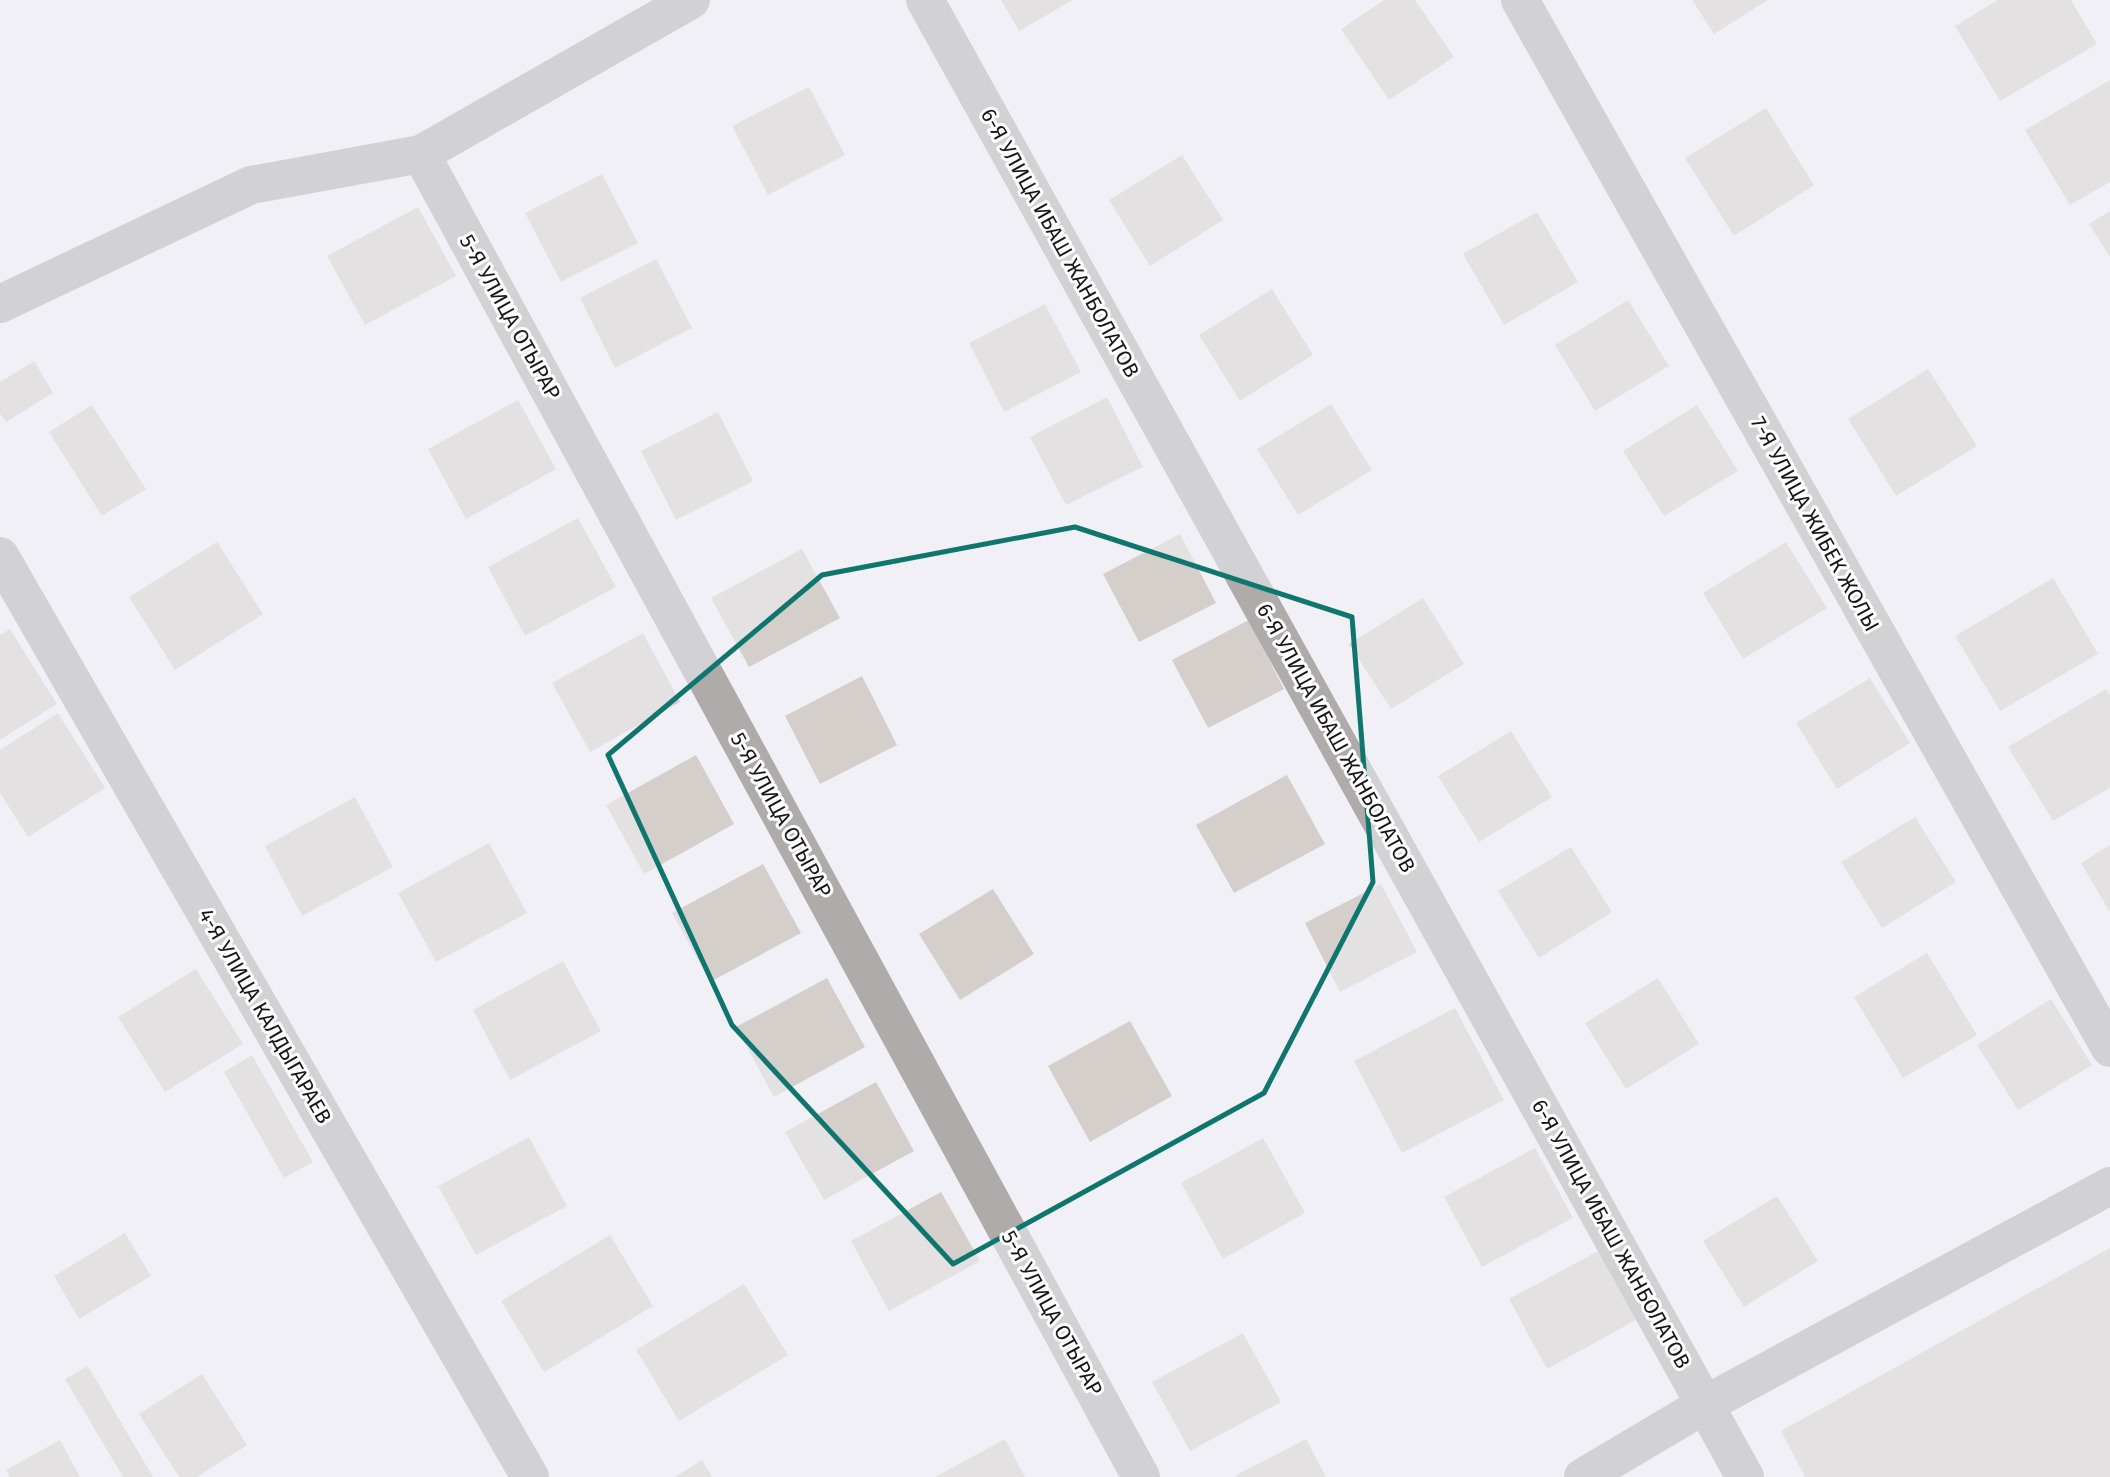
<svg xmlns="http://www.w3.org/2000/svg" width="2110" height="1477" viewBox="0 0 2110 1477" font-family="'Fira Sans',sans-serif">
  <rect width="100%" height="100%" fill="#f1f0f6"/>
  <g fill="#d5cfcc">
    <path d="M1001,0h72l-54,31z"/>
    <path d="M1384,0h31l39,57 -65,43 -48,-71z"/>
    <path d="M1692,0h76l-54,34z"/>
    <path d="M1998,0h73l26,44 -97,57 -45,-75z"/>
    <path d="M2110,80v102l-40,23 -45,-75z"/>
    <path d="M809,87l36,68 -77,40 -36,-69z"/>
    <path d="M1766,108l48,77 -80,51 -49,-78z"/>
    <path d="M1182,155l41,65 -73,46 -41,-66z"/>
    <path d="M602,174l36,69 -77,39 -36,-69z"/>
    <path d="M418,207l38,69 -91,49 -38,-69z"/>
    <path d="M2110,211v46l-21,-33z"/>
    <path d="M1537,212l41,70 -74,43 -41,-71z"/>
    <path d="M656,259l36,69 -77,40 -35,-70z"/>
    <path d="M1272,289l41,66 -73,46 -41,-66z"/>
    <path d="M1628,300l41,66 -74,45 -40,-66z"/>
    <path d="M1045,304l36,68 -77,40 -35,-69z"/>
    <path d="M34,361l19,32 -47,29 -6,-8v-32z"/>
    <path d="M1928,369l49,77 -81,50 -48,-77z"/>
    <path d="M1107,397l36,70 -77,38 -36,-68z"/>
    <path d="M518,400l38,69 -90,50 -38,-70z"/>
    <path d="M1331,404l41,66 -74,45 -41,-66z"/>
    <path d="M92,405l54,84 -44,27 -53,-84z"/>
    <path d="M1697,405l41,66 -74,45 -41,-65z"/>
    <path d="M718,412l35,69 -77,39 -35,-69z"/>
    <path d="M578,518l38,69 -91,49 -37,-69z"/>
    <path d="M1180,534l36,69 -77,39 -36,-68z"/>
    <path d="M217,542l46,72 -88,56 -46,-73z"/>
    <path d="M1786,542l41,66 -84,51 -40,-66z"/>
    <path d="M802,549l38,69 -91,49 -38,-69z"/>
    <path d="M2053,578l45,76 -98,57 -45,-75z"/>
    <path d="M1423,598l41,66 -73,45 -42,-65z"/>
    <path d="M1249,620l35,69 -76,39 -36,-68z"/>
    <path d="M10,629l47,75 -57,36v-105z"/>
    <path d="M643,633l37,69 -90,50 -38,-69z"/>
    <path d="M862,676l35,69 -77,39 -35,-68z"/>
    <path d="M1870,678l40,65 -73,46 -41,-66z"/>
    <path d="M2106,689l4,6v93l-57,33 -45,-74z"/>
    <path d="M58,713l47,75 -77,49 -28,-44v-43z"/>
    <path d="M1511,731l41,66 -73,45 -41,-66z"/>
    <path d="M696,755l38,69 -90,50 -38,-69z"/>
    <path d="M1287,775l38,69 -91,49 -38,-68z"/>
    <path d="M355,797l38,70 -91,49 -37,-70z"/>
    <path d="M1915,817l41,65 -74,46 -41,-66z"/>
    <path d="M489,843l38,70 -91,49 -38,-69z"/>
    <path d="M2110,845v67l-29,-49z"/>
    <path d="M1571,847l41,65 -73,46 -41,-67z"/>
    <path d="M763,864l38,69 -91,49 -38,-69z"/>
    <path d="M1381,884l36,68 -77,40 -35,-69z"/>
    <path d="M993,889l41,65 -74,46 -41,-66z"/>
    <path d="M1927,953l50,82 -74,43 -49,-81z"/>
    <path d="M563,961l38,70 -91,49 -37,-70z"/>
    <path d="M196,969l47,75 -78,48 -47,-75z"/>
    <path d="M827,978l38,69 -91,50 -38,-70z"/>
    <path d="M1658,978l41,66 -73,45 -41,-66z"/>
    <path d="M2051,999l41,66 -74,45 -41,-65z"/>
    <path d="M1455,1008l49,92 -102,53 -48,-92z"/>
    <path d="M1130,1021l42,75 -82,46 -42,-76z"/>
    <path d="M252,1055l61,107 -29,16 -60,-106z"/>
    <path d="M876,1082l38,69 -90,49 -39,-68z"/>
    <path d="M529,1137l38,69 -91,49 -38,-69z"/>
    <path d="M1263,1138l42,75 -82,46 -42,-76z"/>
    <path d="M1535,1148l38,70 -91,49 -38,-70z"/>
    <path d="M941,1192l39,69 -91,50 -38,-70z"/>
    <path d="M1777,1196l41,65 -74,46 -41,-66z"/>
    <path d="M125,1233l26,43 -72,43 -25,-43z"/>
    <path d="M610,1235l43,71 -109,66 -43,-71z"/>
    <path d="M2110,1248v229h-305l-24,-46z"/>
    <path d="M1600,1250l38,69 -91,50 -38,-70z"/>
    <path d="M744,1284l44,71 -109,66 -43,-71z"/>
    <path d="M1243,1333l38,69 -91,49 -38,-69z"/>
    <path d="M88,1366l65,111h-30l-58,-98z"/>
    <path d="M202,1374l45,71 -50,32h-18l-40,-63z"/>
    <path d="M1005,1439l20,38h-90z"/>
    <path d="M1306,1439l20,38h-89l-1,-2z"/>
    <path d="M60,1440l20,37h-70l-4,-7z"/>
    <path d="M702,1460l10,17h-37z"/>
  </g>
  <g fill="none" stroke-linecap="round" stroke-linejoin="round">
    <g stroke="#aeabaa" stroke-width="38">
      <path d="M925,0l820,1477"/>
      <path d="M1520,0l590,1048"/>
      <path d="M421,154l720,1323"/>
      <path d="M0,304l251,-119 170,-31 270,-154"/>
      <path d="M0,556l530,921"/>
      <path d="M1583,1477l123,-73 404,-218"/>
    </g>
  </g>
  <path d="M0 0H2110V1477H0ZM1075,527l277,90 21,265 -109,211 -311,171 -221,-239 -124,-270 214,-180z" fill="#f1f0f6" fill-opacity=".55" fill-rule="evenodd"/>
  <path fill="none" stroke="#0f766e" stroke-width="5" stroke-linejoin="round" d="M1075,527l277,90 21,265 -109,211 -311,171 -221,-239 -124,-270 214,-180z"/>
  <g text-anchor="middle" stroke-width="6" stroke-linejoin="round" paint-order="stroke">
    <g font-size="21" fill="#161618" stroke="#fefefe">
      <text transform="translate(1060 243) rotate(61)" y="7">6-Я УЛИЦА ИБАШ ЖАНБОЛАТОВ</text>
      <text transform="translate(510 317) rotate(61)" y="7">5-Я УЛИЦА ОТЫРАР</text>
      <text transform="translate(1815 524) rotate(61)" y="7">7-Я УЛИЦА ЖИБЕК ЖОЛЫ</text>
      <text transform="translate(1336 738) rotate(61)" y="7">6-Я УЛИЦА ИБАШ ЖАНБОЛАТОВ</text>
      <text transform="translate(781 815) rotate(61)" y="7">5-Я УЛИЦА ОТЫРАР</text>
      <text transform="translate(265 1016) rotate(60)" y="7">4-Я УЛИЦА КАЛДЫГАРАЕВ</text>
      <text transform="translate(1611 1234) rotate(61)" y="7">6-Я УЛИЦА ИБАШ ЖАНБОЛАТОВ</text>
      <text transform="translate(1052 1313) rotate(61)" y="7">5-Я УЛИЦА ОТЫРАР</text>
    </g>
  </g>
</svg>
